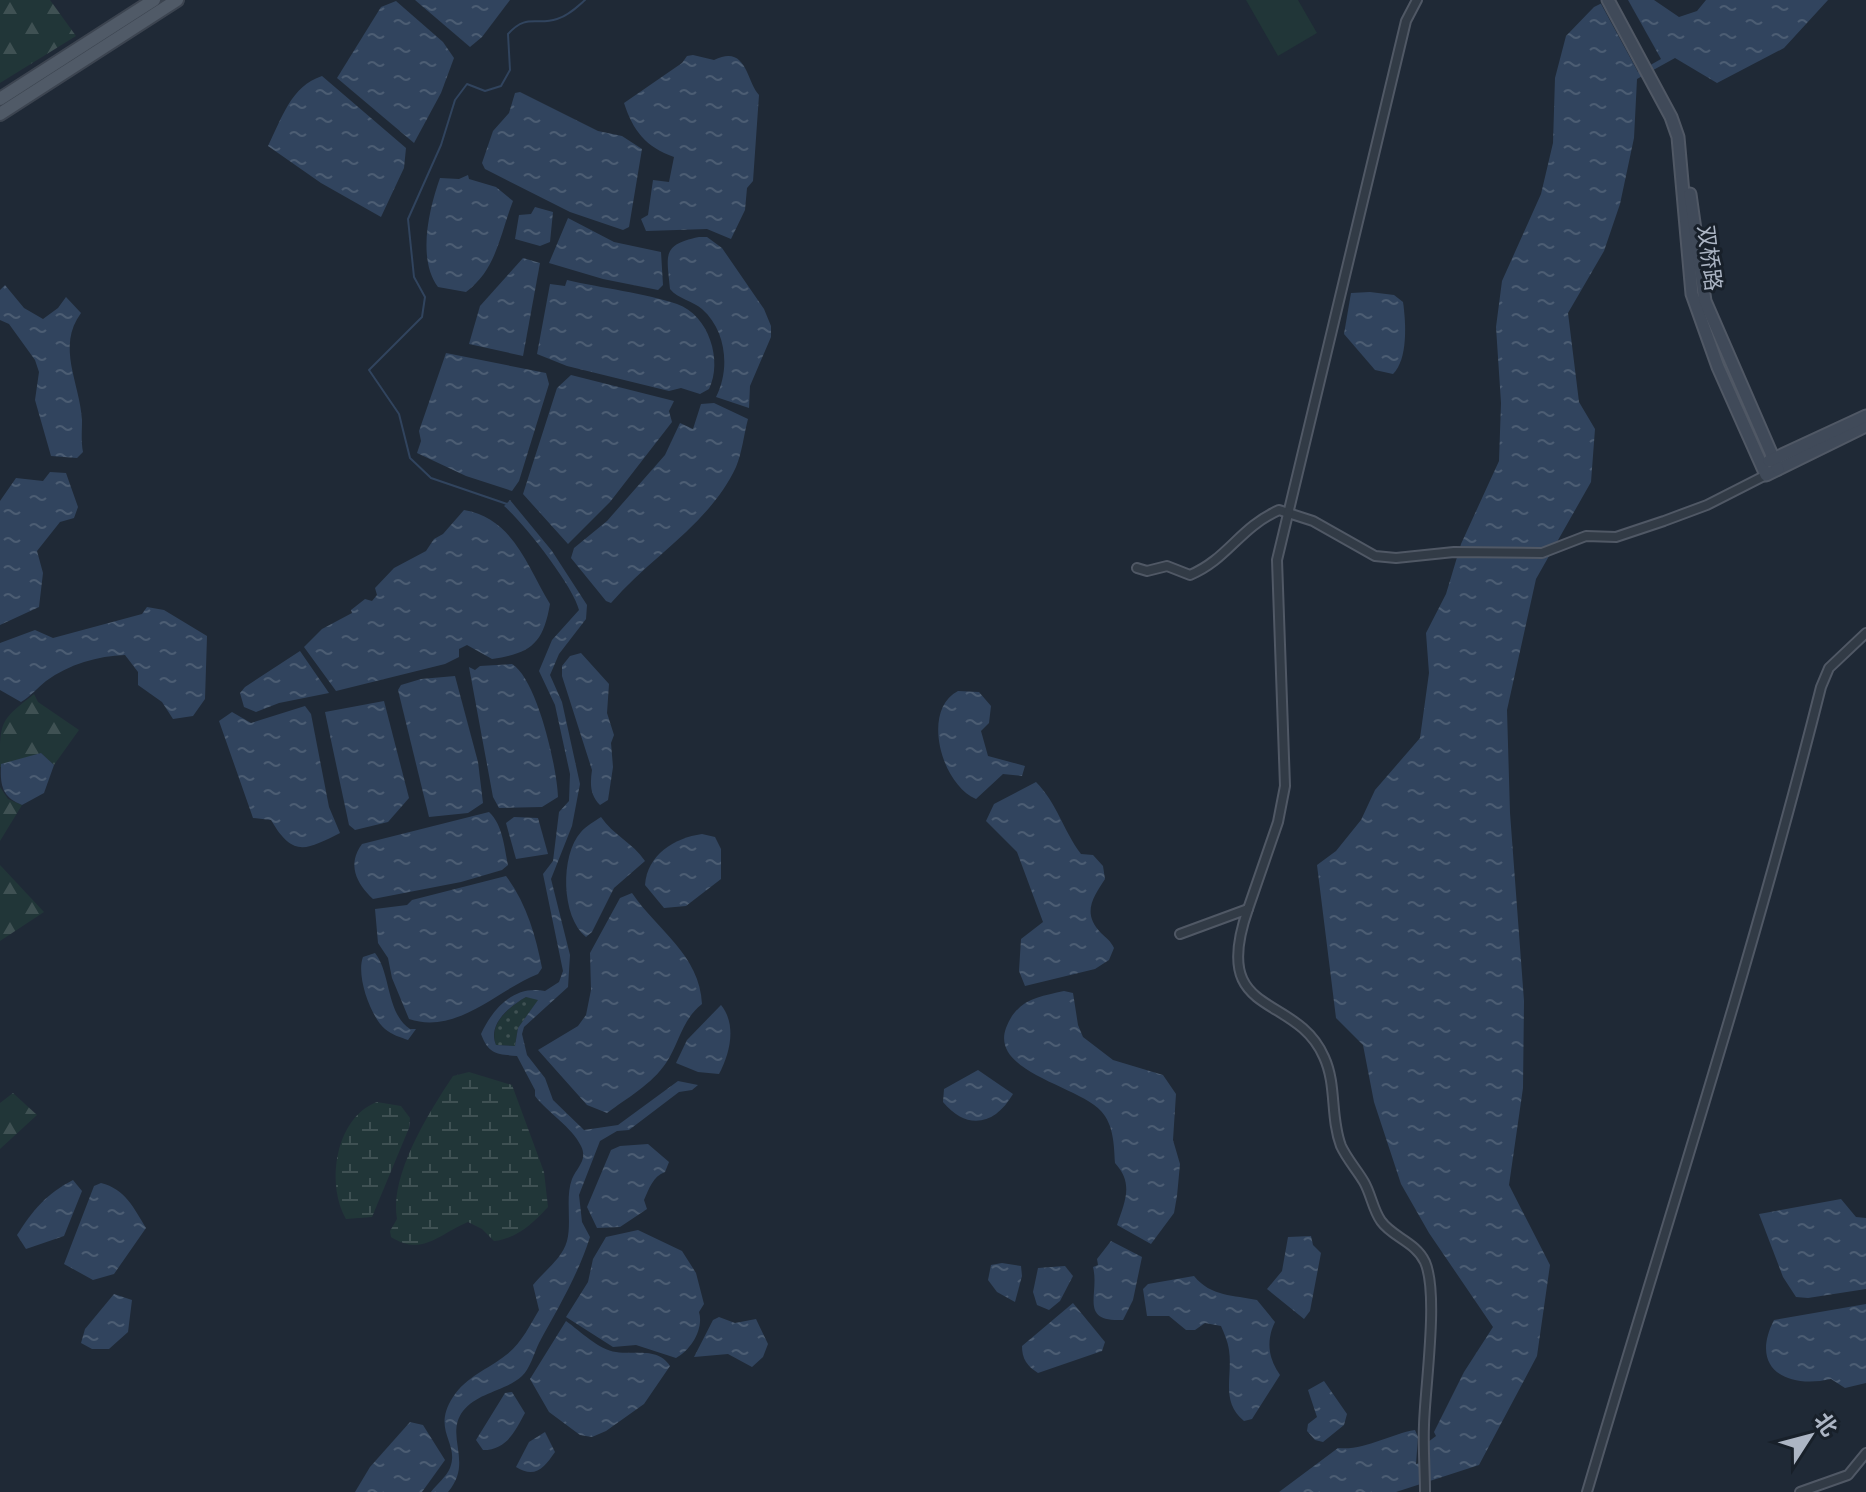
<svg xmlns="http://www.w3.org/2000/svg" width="1866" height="1492" viewBox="0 0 1866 1492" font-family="'Roboto Condensed','Noto Sans SC',sans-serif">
  <defs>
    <pattern id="grass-dots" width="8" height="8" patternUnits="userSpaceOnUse" patternTransform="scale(2)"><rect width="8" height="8" fill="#213638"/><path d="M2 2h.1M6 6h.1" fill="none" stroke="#3f5153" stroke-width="1.8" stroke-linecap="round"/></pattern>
    <pattern id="forest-firs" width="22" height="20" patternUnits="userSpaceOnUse" patternTransform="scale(2)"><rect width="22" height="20" fill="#213638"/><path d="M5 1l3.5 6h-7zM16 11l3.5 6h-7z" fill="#3f5153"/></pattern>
    <pattern id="wetland-marsh" width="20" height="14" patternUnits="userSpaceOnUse" patternTransform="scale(2)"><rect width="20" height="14" fill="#213638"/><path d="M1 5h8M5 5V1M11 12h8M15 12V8" fill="none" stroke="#3f5153"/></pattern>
    <pattern id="water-ripples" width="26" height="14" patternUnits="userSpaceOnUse" patternTransform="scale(2)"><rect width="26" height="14" fill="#31445e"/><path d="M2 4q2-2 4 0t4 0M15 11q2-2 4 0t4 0" fill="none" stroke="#4c5d73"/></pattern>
  </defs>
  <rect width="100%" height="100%" fill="#1f2936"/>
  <path fill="url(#grass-dots)" d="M526,997l13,2 -21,29 -3,18 -19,-1c-8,-21 14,-39 30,-48z"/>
  <g fill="url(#forest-firs)">
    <path d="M0,0h50l26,36 -76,47z"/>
    <path d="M34,694l4,8 41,28 -25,35 -13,-12 -41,14c0,-47 0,-46 34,-73z"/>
    <path d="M0,787l8,12 14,6 -22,36z"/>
    <path d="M0,865l44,47 -44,29z"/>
    <path d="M13,1093l24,22 -37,34v-46z"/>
  </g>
  <g fill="url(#wetland-marsh)">
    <path d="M469,1072l43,13 32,87 4,35c-16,17 -30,31 -54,34l-12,-12 -14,-7c-29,12 -46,35 -77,15l-1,-6 7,-12c-8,-43 32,-107 56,-143z"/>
    <path d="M377,1102l24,4 9,12 -1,10 -37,89 -26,2c-21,-36 -10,-102 31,-117z"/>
  </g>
  <path fill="#213638" d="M1246,0h52l19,33 -39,23z"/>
  <g fill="url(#water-ripples)" fill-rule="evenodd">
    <path d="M415,0h95l-28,37 -12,10z"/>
    <path d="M1608,0h46l25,17 18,-6 9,-11h122l-44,48 -67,35 -42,-25 -38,21 -3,59 -14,66 -16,47 -36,62 11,89 16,27 -4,53 -55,97 -29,131 3,103 14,188 -1,87 -14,97 41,80 -13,91 -58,109 -83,27h-117l59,-44c26,3 52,-14 77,-18l3,7 -2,27 11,-3 1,-19 8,-6 -2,-4 30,-60 29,-45 -64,-94 -28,-49 -27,-82 -11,-57 -27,-27 -19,-153 19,-14 25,-31 14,-30 45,-52 9,-65 -3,-40 20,-39 15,-50 38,-83 2,-58 -5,-76 6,-46 39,-87 12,-51 2,-65 11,-42 28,-29z"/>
    <path d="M396,1l47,41 11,16 -13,35 -27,50 -77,-65 44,-71z"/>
    <path d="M693,55l21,5c33,-16 32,21 45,35l-6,86 -6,7 -2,22 -14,29 -24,-10 -61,2 -5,-12 7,-4 5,-35 16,2 5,-25c-28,-10 -41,-26 -50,-54l58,-40 5,-7z"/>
    <path d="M322,76l84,72 -2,20 -23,49 -60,-34 -53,-37c14,-28 23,-60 54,-70z"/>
    <path d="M520,92l78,39 24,5 20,13 -13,78 -6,3 -53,-18 -85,-43 -3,-6 11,-32 16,-18 6,-20z"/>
    <path d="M468,175l1,4 27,8 17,14c-13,33 -16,68 -47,91l-28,-5c-21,-28 -9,-78 2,-109l19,1z"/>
    <path d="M535,207l18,5 -3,30 -10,4 -25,-7 4,-24 12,-1z"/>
    <path d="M568,218l46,24 47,10 2,33 -5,5 -55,-11 -54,-16z"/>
    <path d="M699,237h8l15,11 42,61 7,17v11l-21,49 -1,22 -33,-11c14,-27 11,-66 -14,-88 -9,-8 -24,-10 -32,-20 -3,-34 -9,-44 29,-52z"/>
    <path d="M523,258l17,5 -17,93 -54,-12 11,-38z"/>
    <path d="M567,280c34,8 78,13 110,24 32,11 46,57 32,85l-9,5 -19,-6 -12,3 -102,-25 -30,-12 13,-70 15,2z"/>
    <path d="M5,285l19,23 19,11 15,-11 8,-11 15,16c-25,34 -1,70 1,107 0,11 -1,21 1,32l-6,6 -26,-2 -16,-56 4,-28 -4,-12 -26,-36 -9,-4v-30z"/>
    <path d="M1370,292l24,3 9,7c3,21 5,57 -10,72l-18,-4 -31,-36 7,-41z"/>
    <path d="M446,353l100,20 3,11 -30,97 -7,10 -46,-15 -49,-23 4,-12 -2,-10z"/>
    <path d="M571,375l103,26 -5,10 3,11 -62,80 -42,42 -45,-50 34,-106z"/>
    <path d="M714,403l34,16c-4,15 -6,34 -12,48 -27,58 -85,89 -125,136l-5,-2 -35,-43 3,-10 33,-27 58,-66 15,-32 13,6 8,-25z"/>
    <path d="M50,472l16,1 12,34 -4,11 -14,4 -23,29 6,22 -4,34 -39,18v-124l16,-23 27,3z"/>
    <path d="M510,500l42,51 35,54 -1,14 -27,35 -9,21 12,27 18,82 -8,42 -21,53 19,76 -2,32 -44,40 -2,7 5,21 18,23 8,22 31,30 34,-5 60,-44 20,4 -6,5 -13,2 -50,38 -12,1 -17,10 -21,54 3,27 8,15c-12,38 -32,71 -51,106 -5,10 -9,26 -17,33 -16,15 -44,16 -59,35 -19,25 11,51 -15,81h-17c5,-7 16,-16 19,-24 10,-25 -19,-37 3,-71 14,-21 34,-27 53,-42 15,-11 24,-30 33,-45l-6,-25c11,-14 29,-26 34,-44 5,-19 -2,-43 5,-62 5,-12 16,-19 9,-33 -9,-19 -33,-33 -46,-50v-6l-18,-34c-20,-2 -28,-1 -36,-22 12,-26 33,-49 64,-43l14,-9 4,-11 -20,-97 10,-13 6,-49 10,-11 1,-27 -15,-69 -16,-34 13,-31 27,-30c-5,-23 -55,-87 -75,-104zM526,997l12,3 -20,28 -3,18 -19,-1c-9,-21 14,-39 30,-48z"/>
    <path d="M464,510c49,8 63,56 86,94 -7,40 -19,49 -58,55l-25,-14 -8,4v8l-14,7 -109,27 -32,-44 18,-18 30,-16 -1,-3 14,-11 7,2 5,-6 -2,-7 19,-20 32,-17 8,-12 9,-5z"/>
    <path d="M147,607l17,3 43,26 -2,63 -12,17 -20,3 -11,-17 -24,-17v-13l-13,-17c-27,1 -56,9 -79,26 -9,7 -15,15 -25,21l-21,-12v-47l35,-13 18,8 89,-24z"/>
    <path d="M300,651l29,42 -50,10 -23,9 -12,-5 -4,-14 5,-6z"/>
    <path d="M581,653l28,31 -2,29 7,22 -3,8 2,24 -5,33 -8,5c-10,-10 -10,-21 -8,-35l-30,-94v-10l8,-10z"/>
    <path d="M512,664c25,15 45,103 46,133l-16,10 -43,1 -6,-11 -24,-130 6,3 5,-4z"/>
    <path d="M455,676l23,86 5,41 -15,10 -39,4 -31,-127 3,-5 20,-6z"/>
    <path d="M958,691l21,1 12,14 -2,17 -8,8 7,25 37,10 -3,10 -19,-2 -27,25c-35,-15 -55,-89 -18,-108z"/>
    <path d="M384,701l25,97 -21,24 -33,8 -6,-5 -24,-113z"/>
    <path d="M305,706l6,8 18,93 11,26c-34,17 -47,25 -69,-13l-18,-2 -34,-97 13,-9 19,11z"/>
    <path d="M41,753l13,12 -10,28 -22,12c-20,-8 -22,-19 -21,-41z"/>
    <path d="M1036,782c21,21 27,48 45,72l12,1 10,11 2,13c-11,17 -24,34 -4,54 6,6 9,7 13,15l-5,12 -14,9 -70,17 -6,-15 2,-32 22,-17 -26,-70 -31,-31 8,-17z"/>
    <path d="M489,812c14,13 15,35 19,53l-6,5 -41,12 -88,17c-17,-16 -26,-35 -11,-55z"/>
    <path d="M514,817l24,1 10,36 -32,5 -10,-36z"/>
    <path d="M601,817c12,18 32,26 44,44l-31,27 -22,44 -6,5c-25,-20 -26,-82 -5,-105 5,-6 14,-11 20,-15z"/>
    <path d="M702,834l13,3 6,12v30l-35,27 -22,2 -19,-23c2,-30 29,-47 57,-51z"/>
    <path d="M506,876c20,26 30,60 36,92l-4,6c-41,16 -81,61 -129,45l-17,-41 -4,-20 -10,-15 -3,-34 32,-4 5,-5z"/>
    <path d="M632,893c25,37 68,62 70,111 -21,17 -22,38 -36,59 -14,21 -39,35 -59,50l-20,-8 -49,-55 40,-24 8,-11 5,-25 -1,-37 30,-55z"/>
    <path d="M375,953c16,20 11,60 35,76h6l-8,11c-8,-3 -16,-5 -23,-11 -15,-13 -29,-54 -22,-72z"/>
    <path d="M1064,991l9,2 5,32 5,12 30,23 50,15 13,19 -3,46 7,24 -3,32 -3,17 -23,31 -34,-19c8,-24 17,-41 -2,-62 -1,-17 -1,-38 -14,-52 -22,-25 -111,-39 -95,-83 11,-29 32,-31 58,-37z"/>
    <path d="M721,1005c16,20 9,48 -2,69l-21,-2 -22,-9 11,-23z"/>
    <path d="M978,1070l35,24c-18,31 -46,37 -70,8l1,-13z"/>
    <path d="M648,1144l21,18 -4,10c-12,4 -16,17 -21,28l3,9 -27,18 -23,1 -10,-21 24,-57 9,-4z"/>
    <path d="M73,1180l9,11 -18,45 -38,13 -9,-14c16,-25 29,-41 56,-55z"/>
    <path d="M101,1183c24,6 33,25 45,45l-32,46 -21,6 -29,-16 30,-78z"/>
    <path d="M1841,1199l15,18 10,1v71l-58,9 -12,-1 -13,-20 -24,-63z"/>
    <path d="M638,1230l44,21 14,22 8,31 -5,8c5,17 -8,38 -23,46l-40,-13 -23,2 -47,-30 22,-35 5,-23 13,-22z"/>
    <path d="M1311,1236l2,9 8,8 -11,58 -6,8 -37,-30 15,-18 6,-34z"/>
    <path d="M1111,1241l31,16 -9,43 -10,20c-45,2 -23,-26 -30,-53l5,-2 -1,-6z"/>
    <path d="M1002,1263l19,3 1,10 -7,26 -18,-10 -9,-12 3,-15z"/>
    <path d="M1065,1266l8,10 -13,25 -11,9 -12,-5 -4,-13 5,-24z"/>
    <path d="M1194,1276c17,21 40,19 63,24l18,22c-9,18 -7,36 5,53l-28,44 -8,2c-24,-20 -11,-44 -15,-71 -1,-8 -5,-17 -8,-24l-16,-3 -10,7h-9l-17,-14h-22l-4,-27 5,-5z"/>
    <path d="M114,1294l18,6 -4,32 -19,17h-17l-11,-6 4,-14z"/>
    <path d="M1073,1303l32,39 -3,9 -64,22c-11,-7 -16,-14 -16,-27z"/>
    <path d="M1866,1304v79l-21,5 -14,-9c-44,10 -82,-10 -57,-59z"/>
    <path d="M719,1317l16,6 21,-4 12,25 -5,13 -11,10 -24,-13 -34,3 19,-37z"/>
    <path d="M566,1321c14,10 33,29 50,31 19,3 42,-5 54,14l-26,38 -38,27 -14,6 -12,-2 -31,-23 -19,-33z"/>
    <path d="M1324,1381l23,33 -3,11 -21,17 -8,-2 -8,-9 1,-7 9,-7 -9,-27z"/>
    <path d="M512,1392l13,21c-10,18 -18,37 -42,37l-7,-10 29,-47z"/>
    <path d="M410,1422l13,3 22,35 -23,32h-67l15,-25z"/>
    <path d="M545,1432l10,20c-11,16 -20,27 -39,15l13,-25z"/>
  </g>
  <path fill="#1f2936" d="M1599,0h29l33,59 -23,13z"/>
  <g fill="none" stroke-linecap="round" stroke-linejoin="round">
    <path stroke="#31445e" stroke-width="2" d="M507,504l-76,-26 -21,-20 -11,-44 -30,-44 53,-53 3,-20 -11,-20 -6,-58 33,-74 14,-45 12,-16 18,7 16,-5 9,-16 -2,-36c19,-21 28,-8 49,-15 11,-3 20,-12 28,-19"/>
    <defs>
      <g id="street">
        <path d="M1137,568l10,3 20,-5 23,9c38,-16 49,-47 89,-65l34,11 62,35 21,2 58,-6 88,1 44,-17 30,1 48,-16 43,-16 59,-30"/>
        <path d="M1248,909l30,-87 7,-36 -8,-226 129,-539 11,-21"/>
        <path d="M1180,934l68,-25c-39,111 47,82 76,148 13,28 6,60 17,89 6,13 16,24 23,36 7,12 9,28 17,39 11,16 35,21 44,41 14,32 0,124 -1,163 -1,22 1,45 1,67"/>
        <path d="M1587,1492c79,-268 166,-534 234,-805l8,-19 37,-35"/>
        <path d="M1800,1492l48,-17 18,-22"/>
      </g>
      <g id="secondary">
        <path d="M1608,0l63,117 7,20 14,157 26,73 48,108 100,-49"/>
        <path d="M1690,194l15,107 73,168"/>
        <path d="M1769,461l97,-45"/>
      </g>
      <g id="primary">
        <path d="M0,99l154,-99"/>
        <path d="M0,114l177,-114"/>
      </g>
    </defs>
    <use href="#street" stroke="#505865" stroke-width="12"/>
    <use href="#secondary" stroke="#505865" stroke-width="15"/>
    <use href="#primary" stroke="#3c4450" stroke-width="16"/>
    <use href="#street" stroke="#323b46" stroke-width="8"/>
    <use href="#secondary" stroke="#404a59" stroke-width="11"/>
    <use href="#primary" stroke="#505a67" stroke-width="12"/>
  </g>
  <g text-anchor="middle" stroke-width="6" stroke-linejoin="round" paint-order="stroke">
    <g font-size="22" fill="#acb5c4" stroke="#18202a">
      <text transform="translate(1710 258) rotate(83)" y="8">双桥路</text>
    </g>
  </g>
  <g transform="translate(1810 1436) rotate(54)" stroke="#18202a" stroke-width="6" paint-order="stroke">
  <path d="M0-6L14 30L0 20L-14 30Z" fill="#acb5c4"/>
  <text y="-12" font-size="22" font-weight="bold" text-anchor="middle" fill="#acb5c4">北</text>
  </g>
</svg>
